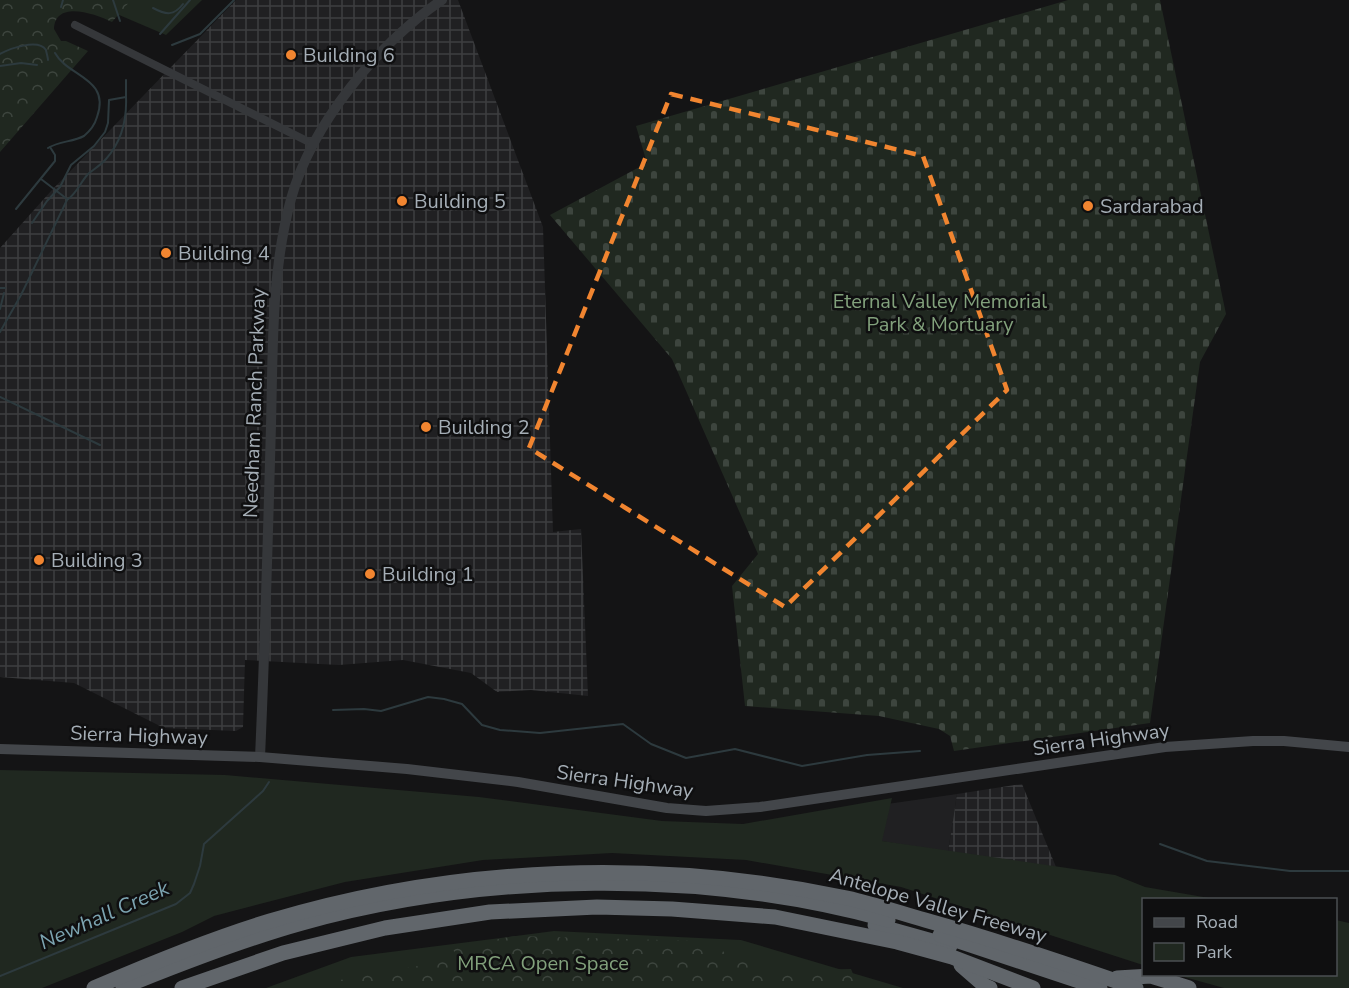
<svg xmlns="http://www.w3.org/2000/svg" width="1349" height="988" viewBox="0 0 1349 988" font-family="'Nunito Sans',sans-serif">
  <defs>
    <pattern id="industrial-grid" width="8" height="8" patternUnits="userSpaceOnUse" patternTransform="scale(1.5)"><rect width="8" height="8" fill="#202022"/><path d="M0 4h8M4 0v8" fill="none" stroke="#3d3e40"/></pattern>
    <pattern id="forest-crowns" width="20" height="18" patternUnits="userSpaceOnUse" patternTransform="scale(1.5)"><rect width="20" height="18" fill="#202820"/><path d="M2 6a3 3 0 1 1 6 0M12 15a3 3 0 1 1 6 0" fill="none" stroke="#3d453e"/></pattern>
    <pattern id="cemetery-stones" width="16" height="16" patternUnits="userSpaceOnUse" patternTransform="scale(1.5)"><rect width="16" height="16" fill="#202820"/><path d="M2 7V4a2 2 0 0 1 4 0v3zM10 15v-3a2 2 0 0 1 4 0v3z" fill="#3d453e"/></pattern>
  </defs>
  <rect width="100%" height="100%" fill="#141415"/>
  <path fill="#202022" d="M957,794l-9,58 -67,-11 6,-37z"/>
  <g fill="url(#industrial-grid)">
    <path d="M236,0h222l85,227 10,305 28,-3 7,167 -57,-6 -34,2 -26,-19 -68,-13 -64,5 -94,-5 -2,67 -7,4 -72,-3 -90,-45 -74,-6v-429l51,-57z"/>
    <path d="M1022,784l34,83 -108,-15 9,-58z"/>
  </g>
  <g fill="#202820">
    <path d="M84,0h118l-36,35z"/>
    <path d="M0,770l225,5 254,22 183,24 81,3 149,-26 -10,43 233,34 30,12 70,12 -71,1 -1,65 -242,-78 -155,-27 -134,-7 -129,7 -138,22 -131,34 -32,16 -140,56h-42z"/>
    <path d="M1336,920l13,3v65h-125l-47,-13 159,-1z"/>
    <path d="M554,931l187,9 162,48h-637l85,-31z"/>
  </g>
  <g fill="url(#forest-crowns)">
    <path d="M0,0h131l-19,22c-18,-9 -57,-22 -58,7l7,12h5l22,10 -88,101z"/>
    <path d="M514,936l185,5 69,30 83,-2 8,19h-533l14,-8 117,-21 -4,-10z"/>
  </g>
  <path fill="url(#cemetery-stones)" d="M1068,0h92l66,314 -26,48 -50,361 -196,28 -4,-15 -11,-7 -60,-13 -134,-10 -13,-120 26,-32 -86,-195 -122,-144 97,-52 -11,-37z"/>
  <g fill="none" stroke-linecap="round" stroke-linejoin="round">
    <g stroke="#2d3a3e" stroke-width="2">
      <path d="M113,0l7,21"/>
      <path d="M61,7l2,-7"/>
      <path d="M153,8c13,7 21,8 30,-4"/>
      <path d="M160,34l30,-34"/>
      <path d="M172,45l28,-11 34,-34"/>
      <path d="M0,54c9,-5 38,-16 46,-4 0,1 2,8 2,10"/>
      <path d="M0,66l21,-3 16,2"/>
      <path d="M48,148c11,-7 25,-6 36,-12 6,-5 11,-12 13,-19 14,-39 -29,-40 -42,-64"/>
      <path d="M41,179l26,20"/>
      <path d="M16,209l39,-48v-6l-5,-8"/>
      <path d="M32,223l15,-22 13,-14 11,-22 23,-19 11,-14 3,-9 1,-23 17,-3v-17"/>
      <path d="M0,288h5"/>
      <path d="M0,309l4,-16"/>
      <path d="M0,332l21,-37 46,-95c10,-7 13,-17 21,-26 6,-5 13,-9 18,-15 15,-17 21,-39 20,-62"/>
      <path d="M0,397l100,48"/>
      <path d="M333,710l31,-1 17,2 47,-14 16,2 18,5 20,21 18,5 40,3 83,-9 28,20 35,14 49,-9 67,17 65,-11 53,-4"/>
      <path d="M1160,844l47,17 83,10h59"/>
      <path d="M0,976l176,-72 14,-11 4,-9 6,-18 4,-22 59,-53 6,-9"/>
    </g>
    <path stroke="#35373a" stroke-width="8" d="M75,25l238,119"/>
    <path stroke="#35373a" stroke-width="10" d="M260,757c5,-111 8,-221 11,-332 2,-75 0,-153 20,-226 21,-76 87,-155 151,-199"/>
    <path stroke="#43464a" stroke-width="10" d="M0,749l260,8 147,12 111,13 149,26 39,3 54,-4 405,-60 88,-6h31l65,6"/>
    <g stroke="#61666b" stroke-width="15">
      <path d="M875,925l75,21"/>
      <path d="M940,935l160,53"/>
      <path d="M961,965l24,21 5,2"/>
      <path d="M1117,978l34,-2 38,12"/>
      <path d="M123,987c59,-24 118,-47 179,-64 184,-51 402,-54 586,-3"/>
      <path d="M94,988c58,-25 116,-49 176,-67 187,-56 387,-63 577,-23 27,6 53,15 78,22 71,20 142,44 211,68"/>
      <path d="M182,988l101,-35 102,-25 105,-16 107,-5 75,2 103,8 122,25 55,15 81,31"/>
    </g>
  </g>
  <path fill="none" stroke="#f18530" stroke-width="4.5" stroke-dasharray="12 8" stroke-linejoin="round" d="M671,94l252,62 84,234 -222,217 -256,-159z"/>
  <g fill="#f18530" stroke="#0f0f10" stroke-width="2">
    <circle cx="291" cy="55" r="6"/>
    <circle cx="402" cy="201" r="6"/>
    <circle cx="1088" cy="206" r="6"/>
    <circle cx="166" cy="253" r="6"/>
    <circle cx="426" cy="427" r="6"/>
    <circle cx="39" cy="560" r="6"/>
    <circle cx="370" cy="574" r="6"/>
  </g>
  <g text-anchor="middle" stroke-width="5" stroke-linejoin="round" paint-order="stroke">
    <g font-size="20" fill="#a5aeb6" stroke="#0f0f10" text-anchor="start">
      <text x="303" y="62">Building 6</text>
      <text x="414" y="208">Building 5</text>
      <text x="1100" y="213">Sardarabad</text>
      <text x="178" y="260">Building 4</text>
      <text x="438" y="434">Building 2</text>
      <text x="51" y="567">Building 3</text>
      <text x="382" y="581">Building 1</text>
    </g>
    <g font-size="20" fill="#82a17c" stroke="#0f0f10">
      <text x="940" y="308">Eternal Valley Memorial<tspan x="940" dy="23">Park &amp; Mortuary</tspan></text>
      <text x="543" y="970">MRCA Open Space</text>
    </g>
    <g font-size="20" fill="#a5aeb6" stroke="#0f0f10">
      <text transform="translate(254 403) rotate(-88)" y="7">Needham Ranch Parkway</text>
      <text transform="translate(139 735) rotate(2)" y="7">Sierra Highway</text>
      <text transform="translate(1101 739) rotate(-8)" y="7">Sierra Highway</text>
      <text transform="translate(625 781) rotate(8)" y="7">Sierra Highway</text>
      <text transform="translate(938 905) rotate(16)" y="7">Antelope Valley Freeway</text>
    </g>
    <g font-size="21" font-style="italic" fill="#7ca4b1" stroke="#0f0f10">
      <text transform="translate(104 915) rotate(-24)" y="7">Newhall Creek</text>
    </g>
  </g>
  <rect x="1142" y="898" width="195" height="78" fill="#0f0f10" stroke="#4b4f52" stroke-width="1.5"/>
  <rect x="1154" y="918" width="30" height="9" fill="#43464a" stroke="#4b4f52" stroke-width="1.5"/>
  <text x="1196" y="928" font-size="18" fill="#a5aeb6">Road</text>
  <rect x="1154" y="943" width="30" height="18" fill="#202820" stroke="#4b4f52" stroke-width="1.5"/>
  <text x="1196" y="958" font-size="18" fill="#a5aeb6">Park</text>
</svg>
